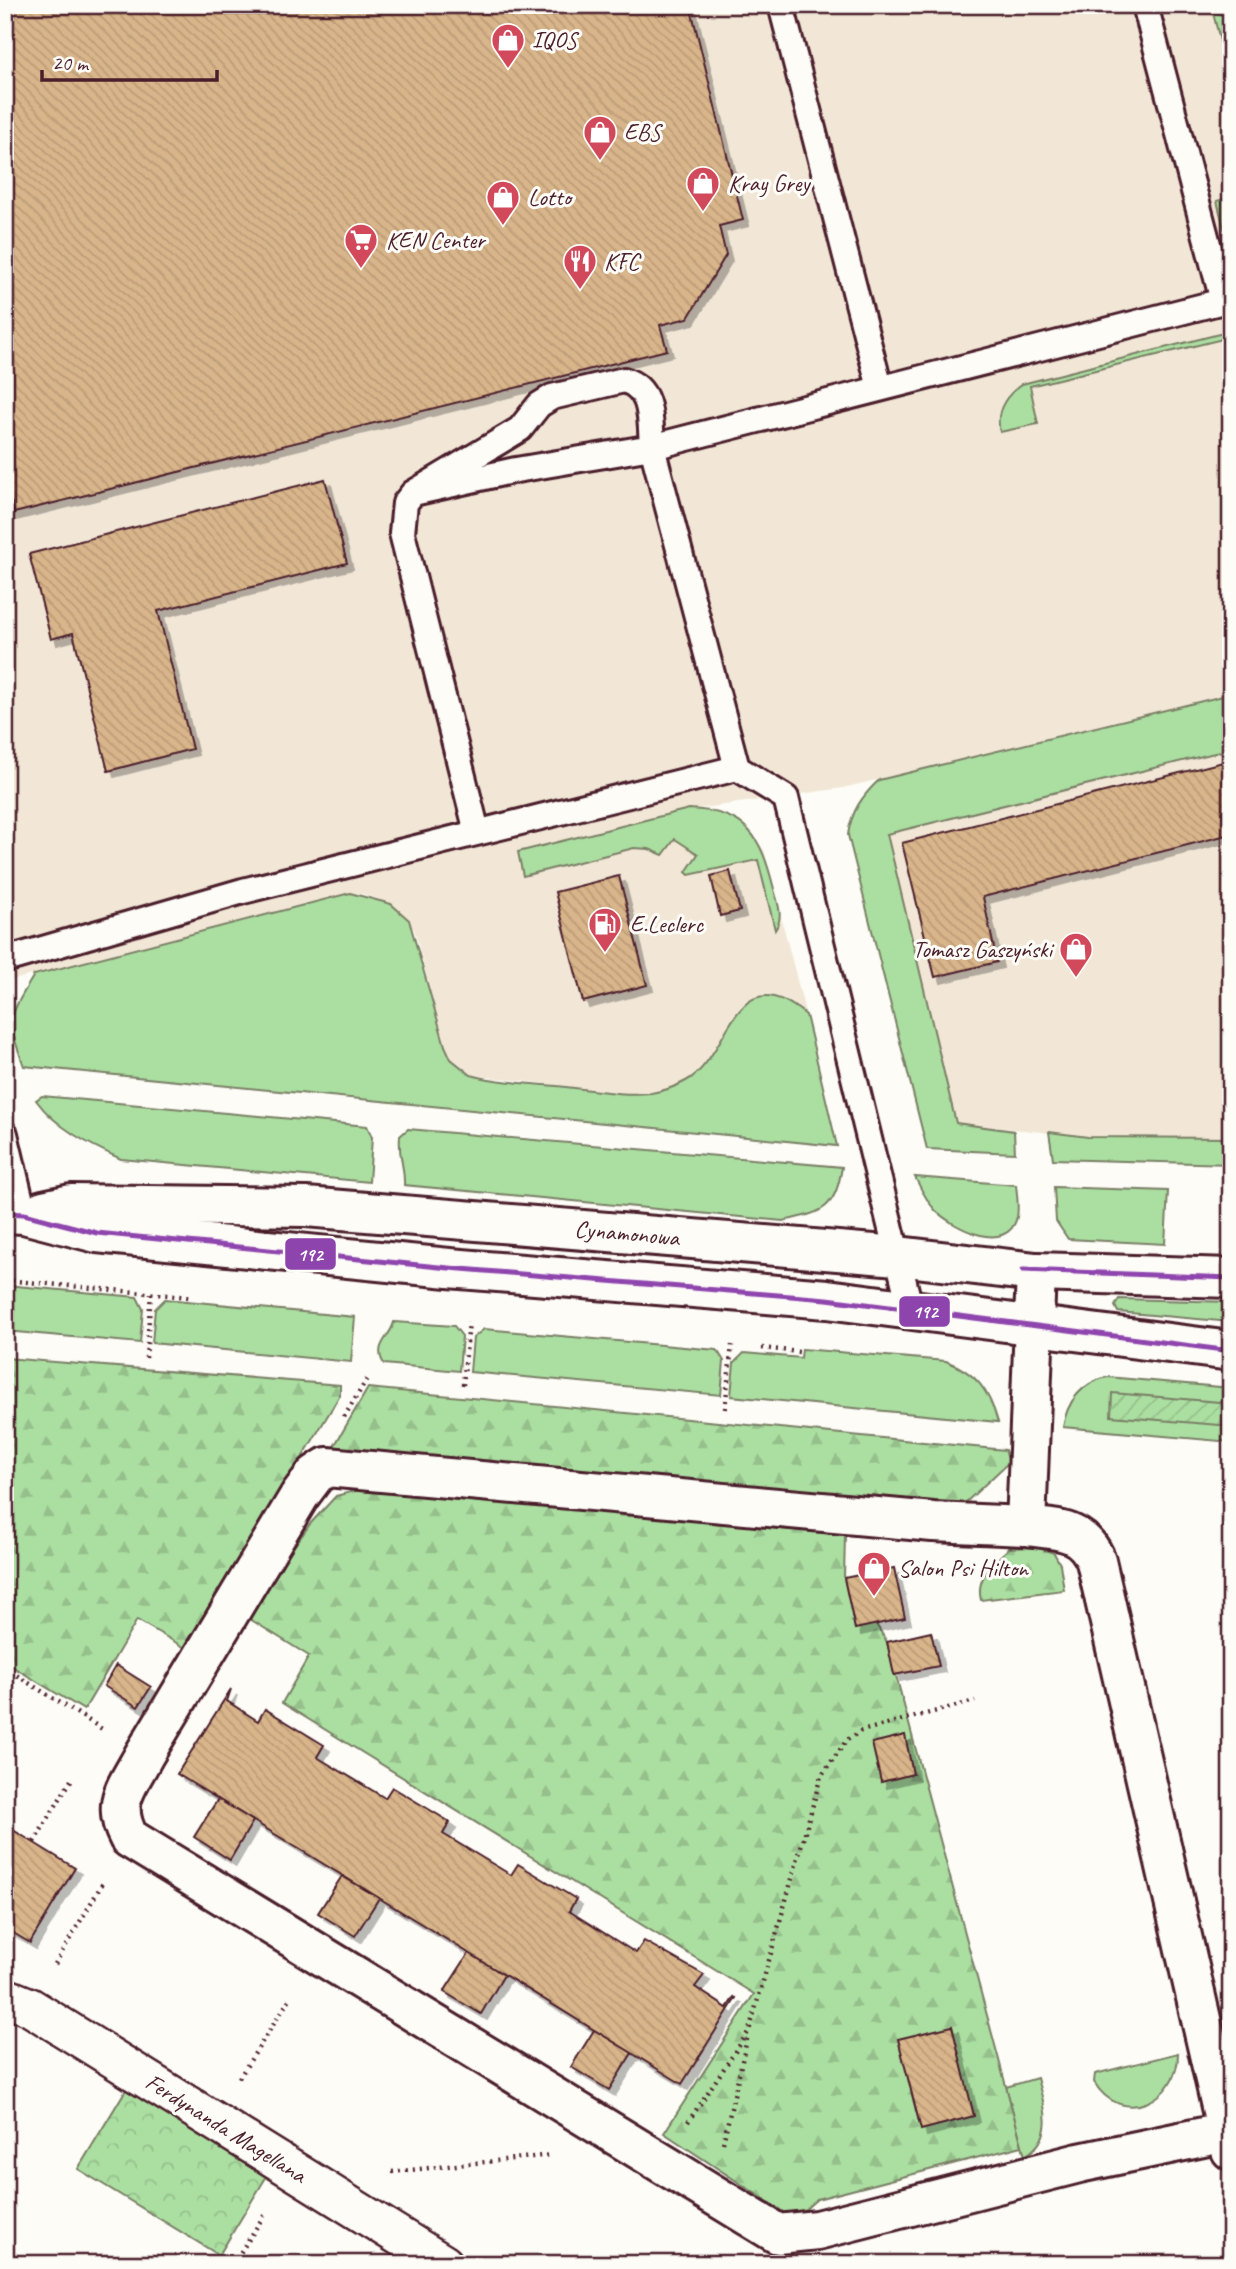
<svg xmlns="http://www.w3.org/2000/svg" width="1236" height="2269" viewBox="0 0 1236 2269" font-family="Caveat,sans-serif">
  <defs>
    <pattern id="forest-firs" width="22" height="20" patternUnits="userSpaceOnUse" patternTransform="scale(1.75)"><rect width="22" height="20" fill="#abdfa1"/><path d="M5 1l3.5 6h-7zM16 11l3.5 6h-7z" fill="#95bf8b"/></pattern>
    <pattern id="park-crowns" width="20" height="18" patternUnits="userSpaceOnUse" patternTransform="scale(1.75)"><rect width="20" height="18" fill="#abdfa1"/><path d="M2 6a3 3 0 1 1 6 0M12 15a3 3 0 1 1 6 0" fill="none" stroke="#95bf8b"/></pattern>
    <pattern id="garden-furrows" width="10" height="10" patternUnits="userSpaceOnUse" patternTransform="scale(1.75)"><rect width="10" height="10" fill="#abdfa1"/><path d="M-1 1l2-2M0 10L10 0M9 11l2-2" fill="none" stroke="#95bf8b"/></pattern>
    <pattern id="building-back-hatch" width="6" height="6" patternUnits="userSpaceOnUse" patternTransform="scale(1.75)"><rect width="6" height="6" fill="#d8b58a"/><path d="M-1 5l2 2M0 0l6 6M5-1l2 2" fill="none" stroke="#bb9b77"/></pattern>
    <filter id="shadow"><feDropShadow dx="6" dy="6" stdDeviation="0" flood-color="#0004"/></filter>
  </defs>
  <rect width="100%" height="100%" fill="#fdfcf7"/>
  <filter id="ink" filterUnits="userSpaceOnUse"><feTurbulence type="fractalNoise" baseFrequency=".0143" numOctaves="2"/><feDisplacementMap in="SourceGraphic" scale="14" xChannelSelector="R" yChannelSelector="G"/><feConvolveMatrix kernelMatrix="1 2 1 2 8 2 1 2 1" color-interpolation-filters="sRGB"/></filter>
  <g filter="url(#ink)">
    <g fill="#f2e7d6">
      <path d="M5,5h1206l20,79v610l-388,94 -147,21 18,1 21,9 29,31 42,165 -15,-11 -25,-8 -25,10 -33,54 -17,18 -17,10 -42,6 -161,-19 -20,-16 -6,-13 -31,-117 -33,-29 -19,-6 -12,-1 -345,89z"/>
      <path d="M1231,749v389l-143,-1 -132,-14 -70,-289z"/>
    </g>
    <g fill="#abdfa1" stroke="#7a7f66" stroke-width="2">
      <path d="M1211,5h20v79z"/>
      <path d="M1231,197v43l-6,-8 -8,-31z"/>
      <path d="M1231,331v6l-201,49 8,38 -38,8c-5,-20 5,-36 22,-48z"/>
      <path d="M1231,694v55l-344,85 69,289 58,8 1,22 -88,-4 -79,-314c3,-23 14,-39 31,-55z"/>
      <path d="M689,809c59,2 72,28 85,80 4,16 10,27 1,41l-17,-70 -69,15 -3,-3 12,-18 -23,-15 -12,16 -14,-6 -15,-1 -111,28 -5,-24z"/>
      <path d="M350,893l41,11 18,16 36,126 6,13 20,16c30,8 64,9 95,12 28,3 57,9 85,6 13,-2 24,-6 35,-12 46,-25 46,-127 120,-66l31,131 -813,-80c-18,-50 -17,-45 10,-91z"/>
      <path d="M42,1096l325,30 5,11 -3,45 -248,-23c-31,-14 -65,-31 -85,-59z"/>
      <path d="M408,1129l434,38c-7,43 -19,45 -59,54l-379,-36c1,-21 -6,-26 -4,-49z"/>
      <path d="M1049,1132l39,5 143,1v26l-178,-5z"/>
      <path d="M915,1177l101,8c1,10 3,23 1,32 -10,39 -65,10 -82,-7 -9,-10 -14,-21 -20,-33z"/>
      <path d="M1054,1187l114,4 -3,53 -97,-5 -12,-18z"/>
      <path d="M5,1285l132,12 6,12 -3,34 -135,-12z"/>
      <path d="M165,1299l190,18 -4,45 -199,-19 3,-34z"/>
      <path d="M1119,1299l112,3v20l-113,-10 -3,-6z"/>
      <path d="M394,1322l60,4 8,10 -3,35 -75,-7c-12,-19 7,-27 10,-42z"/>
      <path d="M484,1329l233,21 7,11 -3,34 -251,-23 3,-34z"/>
      <path d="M802,1349l144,12c31,12 43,30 52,61l-267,-26 3,-33 10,-10 57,5z"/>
      <path d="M1107,1377l124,11v54l-168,-15c4,-26 19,-44 44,-50z"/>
      <path d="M1178,2053c1,48 -57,75 -84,29l1,-8z"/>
      <path d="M1037,2078c8,30 19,59 -12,78l-19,-69z"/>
    </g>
    <g fill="url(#forest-firs)" stroke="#7a7f66" stroke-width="2">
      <path d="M5,1358l335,27v10l-153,254 -50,-29 -53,90 -79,-48z"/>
      <path d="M368,1388l637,62 4,12 -45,42 -632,-54z"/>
      <path d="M362,1489l483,46 -1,43 11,50 21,-4 11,18 135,504 -205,53 -23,20 -130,-86 90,-139 -472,-291 27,-47 -64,-40 65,-92 26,-28z"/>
      <path d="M1036,1547l18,6 6,11 4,26 -83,10c-6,-23 13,-38 28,-52z"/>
    </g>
    <path fill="url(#park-crowns)" stroke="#7a7f66" stroke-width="2" d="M127,2088l141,86 -49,81 -141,-86z"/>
    <path fill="url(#garden-furrows)" stroke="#7a7f66" stroke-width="2" d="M1112,1393l119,10v23l-120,-10z"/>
    <g fill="url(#building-back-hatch)" stroke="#4a1f2b" stroke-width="2" filter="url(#shadow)">
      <path d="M5,5h685l53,215 -24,6 7,29 -38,63 -28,7 7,25 -653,163 -9,-36z"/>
      <path d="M5,477l9,36 -9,2z"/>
      <path d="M325,479l22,84 -189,48 34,138 -84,22 -35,-138 -22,6 -22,-85z"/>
      <path d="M1231,760v74l-248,63 14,65 -62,15 -33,-134z"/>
      <path d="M730,871l10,40 -20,5 -9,-40z"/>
      <path d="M619,876l28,109 -64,17 -28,-110z"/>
      <path d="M894,1568l11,50 -50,11 -11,-51z"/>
      <path d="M931,1632l8,34 -45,9 -7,-33z"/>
      <path d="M116,1665l35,22 -13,20 -34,-21z"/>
      <path d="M231,1689l-4,12 31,20 7,-12 59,36 -7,12 68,41 7,-11 58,35 -7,12 68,41 7,-11 58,35 -7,12 67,42 8,-12 60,34 -9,12 32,21 7,-11 2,1 -54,86 -505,-310z"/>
      <path d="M905,1735l8,39 -32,8 -9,-39z"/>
      <path d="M218,1799l35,22 -23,39 -36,-23z"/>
      <path d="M5,1825l70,43 -45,75 -25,-15z"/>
      <path d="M342,1876l37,22 -24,38 -37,-23z"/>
      <path d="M469,1953l35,22 -23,39 -37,-22z"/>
      <path d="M952,2026l22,90 -53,14 -23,-91z"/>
      <path d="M594,2030l38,23 -23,37 -38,-23z"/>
    </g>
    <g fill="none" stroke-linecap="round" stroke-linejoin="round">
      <defs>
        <g id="service">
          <path d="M781,5l99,383"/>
          <path d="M1145,5l78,296"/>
          <path d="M413,493l107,-64 19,-24 13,-8 72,-17c30,9 26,42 28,67l-136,23 -103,23 -8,10 -3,30 75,299"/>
          <path d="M5,960l238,-69 494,-123"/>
          <path d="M5,1134l19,80"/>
          <path d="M911,1311l-125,-513 -49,-30 -85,-321 579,-148"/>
        </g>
        <path id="pedestrian" d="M5,1997l25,10 414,257"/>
        <g id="minor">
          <path d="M43,1210l28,-6 235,3 592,49 138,16 195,6"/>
          <path d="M5,1213l19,1 73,19 352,35 378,31 404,52"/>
          <path d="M1036,1272l-10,254c31,4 57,2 70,35l135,589"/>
          <path d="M1026,1526l-93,-4 -606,-55 -12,8 -15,20 -156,260c-17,32 -34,48 -15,83l649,396 39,-4 262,-67 148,-31"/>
        </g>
      </defs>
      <use href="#service" stroke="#4a1f2b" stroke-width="30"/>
      <use href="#pedestrian" stroke="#4a1f2b" stroke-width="42"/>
      <use href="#minor" stroke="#4a1f2b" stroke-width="44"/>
      <g stroke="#4a1f2b" stroke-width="4.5" stroke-dasharray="2 5" stroke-linecap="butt">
        <path d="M5,1280l184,17"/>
        <path d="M762,1348l37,4"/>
        <path d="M146,1358l5,-65"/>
        <path d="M463,1385l6,-63"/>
        <path d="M725,1409l7,-64"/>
        <path d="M344,1417l25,-41"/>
        <path d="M5,1668l97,61"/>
        <path d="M34,1842l39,-65"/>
        <path d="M55,1964l49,-83"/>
        <path d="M239,2078l52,-81"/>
        <path d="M688,2122l61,-91 72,-255 26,-36 14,-9 114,-30"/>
        <path d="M723,2143l25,-108"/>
        <path d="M392,2172l159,-17"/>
        <path d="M233,2264l34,-53"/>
      </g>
      <use href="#service" stroke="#fdfcf7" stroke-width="24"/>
      <use href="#pedestrian" stroke="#fdfcf7" stroke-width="37"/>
      <use href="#minor" stroke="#fdfcf7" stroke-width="38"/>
      <defs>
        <g id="bus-1">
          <path d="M5,1213l19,1 73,19 352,35 378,31 404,52"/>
          <path d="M1023,1270l208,8"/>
        </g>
      </defs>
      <use href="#bus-1" stroke="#fdfcf7" stroke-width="10"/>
      <use href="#bus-1" stroke="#8e44ad" stroke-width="5"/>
    </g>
  </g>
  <defs>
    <symbol id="shop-pin" viewBox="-11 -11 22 30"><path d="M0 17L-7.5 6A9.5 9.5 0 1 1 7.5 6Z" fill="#d1495b" stroke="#fdfcf7"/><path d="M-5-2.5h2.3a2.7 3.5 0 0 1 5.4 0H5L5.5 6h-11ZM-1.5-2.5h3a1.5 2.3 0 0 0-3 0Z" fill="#fff"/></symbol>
    <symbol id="supermarket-pin" viewBox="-11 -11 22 30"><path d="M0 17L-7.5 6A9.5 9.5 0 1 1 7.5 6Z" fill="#d1495b" stroke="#fdfcf7"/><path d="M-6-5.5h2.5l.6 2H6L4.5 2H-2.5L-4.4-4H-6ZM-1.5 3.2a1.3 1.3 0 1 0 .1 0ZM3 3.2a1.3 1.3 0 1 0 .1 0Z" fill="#fff"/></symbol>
    <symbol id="restaurant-pin" viewBox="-11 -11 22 30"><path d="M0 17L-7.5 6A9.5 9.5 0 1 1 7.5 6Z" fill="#d1495b" stroke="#fdfcf7"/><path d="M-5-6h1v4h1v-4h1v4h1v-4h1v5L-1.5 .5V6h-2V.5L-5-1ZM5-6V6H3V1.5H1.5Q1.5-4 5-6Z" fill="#fff"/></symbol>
    <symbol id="fuel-pin" viewBox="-11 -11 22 30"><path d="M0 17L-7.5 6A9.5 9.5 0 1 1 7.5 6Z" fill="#d1495b" stroke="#fdfcf7"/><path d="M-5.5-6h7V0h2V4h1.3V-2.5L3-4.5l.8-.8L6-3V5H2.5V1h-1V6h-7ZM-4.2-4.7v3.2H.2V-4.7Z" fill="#fff"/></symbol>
  </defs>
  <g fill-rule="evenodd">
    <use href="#shop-pin" x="489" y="21" width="38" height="52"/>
    <use href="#shop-pin" x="581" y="113" width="38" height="52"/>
    <use href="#shop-pin" x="684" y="164" width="38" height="52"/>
    <use href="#shop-pin" x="484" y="178" width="38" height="52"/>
    <use href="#supermarket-pin" x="342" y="221" width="38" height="52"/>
    <use href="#restaurant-pin" x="561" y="242" width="38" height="52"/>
    <use href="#fuel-pin" x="586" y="905" width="38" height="52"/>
    <use href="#shop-pin" x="1057" y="930" width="38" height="52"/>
    <use href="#shop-pin" x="855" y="1549" width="38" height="52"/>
  </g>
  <g text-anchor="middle" stroke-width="6" stroke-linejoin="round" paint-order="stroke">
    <g font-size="24" fill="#4a1f2b" stroke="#fdfcf7" text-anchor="start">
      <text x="532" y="48">IQOS</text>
      <text x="624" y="140">EBS</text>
      <text x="728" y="191">Kray Grey</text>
      <text x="528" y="205">Lotto</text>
      <text x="386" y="248">KEN Center</text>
      <text x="604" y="269">KFC</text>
      <text x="630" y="932">E.Leclerc</text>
      <text x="1052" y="957" text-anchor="end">Tomasz Gaszyński</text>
      <text x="898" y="1576">Salon Psi Hilton</text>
    </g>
    <g font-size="24" fill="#4a1f2b" stroke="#fdfcf7">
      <text transform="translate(627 1233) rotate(5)" y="8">Cynamonowa</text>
      <text transform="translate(226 2128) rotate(32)" y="8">Ferdynanda Magellana</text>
    </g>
  </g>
  <g stroke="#fdfcf7" stroke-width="2.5">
    <rect x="284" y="1237" width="53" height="34" rx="7" fill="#8e44ad"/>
    <rect x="898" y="1295" width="53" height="33" rx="7" fill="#8e44ad"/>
  </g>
  <g font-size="19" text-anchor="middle" font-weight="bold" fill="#fff">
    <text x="310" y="1261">192</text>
    <text x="925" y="1318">192</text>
  </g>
  <rect width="1236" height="2269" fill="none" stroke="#fdfcf7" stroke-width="28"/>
  <rect x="14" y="14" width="1208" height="2241" fill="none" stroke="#4a1f2b" stroke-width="2.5" filter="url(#ink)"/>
  <path d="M42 70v10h175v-10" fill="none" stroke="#4a1f2b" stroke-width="3.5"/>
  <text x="52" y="70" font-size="21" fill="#4a1f2b" stroke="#fdfcf7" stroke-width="5" paint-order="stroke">20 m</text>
</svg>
